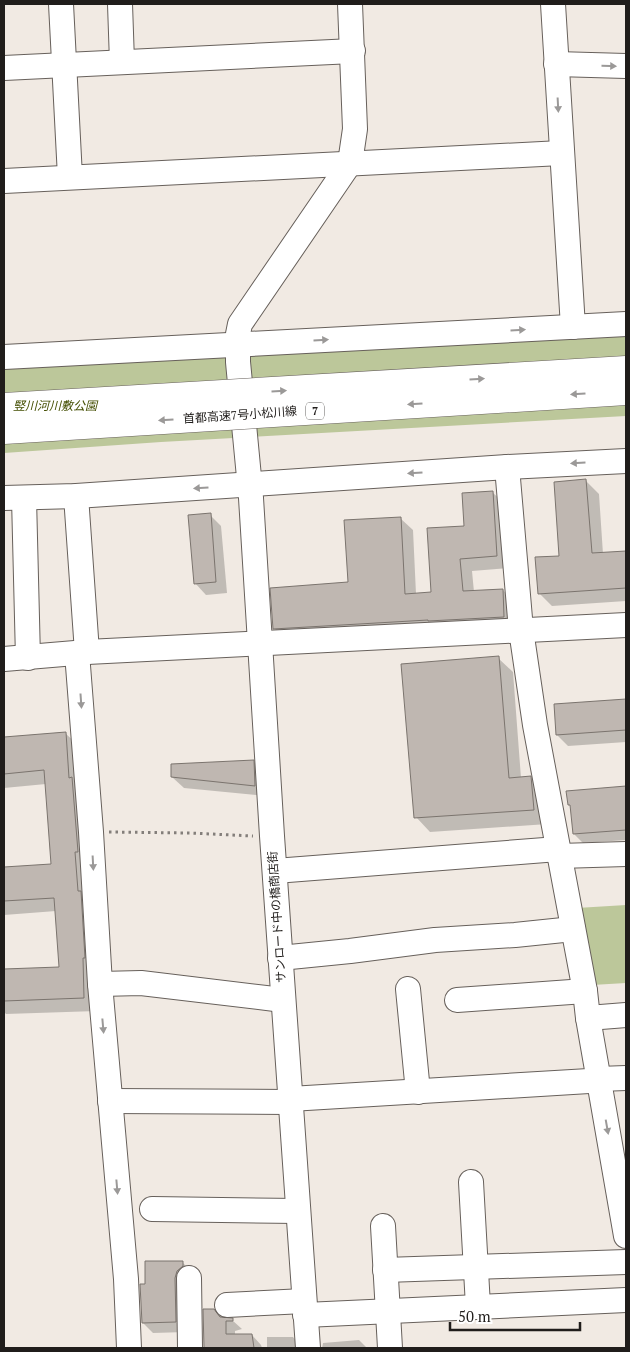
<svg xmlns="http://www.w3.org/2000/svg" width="630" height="1352" viewBox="0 0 630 1352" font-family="'PT Serif','Noto Sans JP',serif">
  <rect width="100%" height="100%" fill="#f1eae3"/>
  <g fill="#bcc79a">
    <path d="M626,335v81l-465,26 -157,11v-88z"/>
    <path d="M626,905v78l-34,2 -15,-77z"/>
  </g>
  <g fill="#0003">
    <path d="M586,481l13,13 4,60 23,-2v49l-74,5 -13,-13 22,-36z"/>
    <path d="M492,492l13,12 4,64 -37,3 2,21 29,-2 12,13 1,26 -229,12 -13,-13 75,-45 51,-65 13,12 3,64h17l32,-67z"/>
    <path d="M210,515l11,11 6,67 -21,2 -11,-12z"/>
    <path d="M498,658l15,14 8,106 9,-1 15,15 3,32 -118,8 -14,-15z"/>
    <path d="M626,700v42l-58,4 -11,-11 -2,-30z"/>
    <path d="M65,733l14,13 18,265 -91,3 -2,-2v-42l57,-2 -5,-57 -52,4v-47l48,-3 -6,-81 -42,4v-50z"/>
    <path d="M253,761l11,11 2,24 -82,-8 -12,-11z"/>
    <path d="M626,787v53l-43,3 -9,-9 -2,-27 -3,-3 -1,-12z"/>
    <path d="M183,1263l10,10 -7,59 -33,1 -10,-10 3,-37z"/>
    <path d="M204,1310h10l8,8 10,2 10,9 -7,2v4h17l9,10 1,3h-57z"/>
    <path d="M267,1337h26l9,11h-35z"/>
    <path d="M359,1340l8,8h-45l1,-5z"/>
  </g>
  <g fill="#bfb7b1" stroke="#7b746e">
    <path d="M586,479l6,74 34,-2v37l-88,6 -3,-37 24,-1 -5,-74z"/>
    <path d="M493,491l4,65 -37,3 3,32 40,-2 1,28 -76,4v-1l-155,9 -3,-41 78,-6 -4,-62 57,-3 4,77 26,-2 -4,-64 37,-2 -2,-33z"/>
    <path d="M211,513l5,69 -22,2 -6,-69z"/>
    <path d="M499,656l10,122 22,-2 3,34 -120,8 -13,-154z"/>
    <path d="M626,699v31l-70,5 -2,-31z"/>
    <path d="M66,732l3,46 3,-1 6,75h-3l3,39h3l4,67h-2l1,40 -80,3v-32l55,-2 -5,-69 -50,3v-34l47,-3 -7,-94 -40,4v-37z"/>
    <path d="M254,760l1,26 -84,-9v-13z"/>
    <path d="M626,786v44l-53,4 -3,-29h-2l-2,-14z"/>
    <path d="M145,1261h38v5l-6,5 -2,7 1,44 -34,1 -2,-39h5z"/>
    <path d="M203,1309h11l6,8 13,1v3h-7v13h26l2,14h-50z"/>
  </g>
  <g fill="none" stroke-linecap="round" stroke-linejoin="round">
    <defs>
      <g id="minor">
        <path d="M61,4l9,173"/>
        <path d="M120,4l2,58"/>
        <path d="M553,4l20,323"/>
        <path d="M556,64l70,2"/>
        <path d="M4,68l349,-17"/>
        <path d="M4,181l557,-28"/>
        <path d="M4,357l622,-33"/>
        <path d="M507,467l14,163 14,95 50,266 3,27 38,218"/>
        <path d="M76,496l11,156"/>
        <path d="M4,498l72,-2 431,-29 119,-6"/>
        <path d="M24,498l4,160"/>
        <path d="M77,653l14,179 9,152 26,295 3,69"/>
        <path d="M4,659l83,-7 539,-27"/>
        <path d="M559,856l67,-2"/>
        <path d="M275,871l283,-22"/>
        <path d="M280,958l70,-7 85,-11 80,-5 58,-6"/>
        <path d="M100,984l41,-1 142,17"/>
        <path d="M408,989l10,103"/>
        <path d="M457,1000l128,-9"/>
        <path d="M588,1018l38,-3"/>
        <path d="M599,1079l27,-1"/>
        <path d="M290,1099l299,-18"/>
        <path d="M110,1101l180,1"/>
        <path d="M471,1182l7,124"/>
        <path d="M152,1209l146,2"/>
        <path d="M383,1226l7,122"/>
        <path d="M385,1270l241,-8"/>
        <path d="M189,1278l1,70"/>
        <path d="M227,1305l77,-4"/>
        <path d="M305,1315l321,-15"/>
        <path d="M308,1348l-36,-512 -21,-338 -13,-136v-28l2,-10 110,-161 5,-34 -5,-125"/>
      </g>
    </defs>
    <use href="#minor" stroke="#67605b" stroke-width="26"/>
    <path stroke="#837e7a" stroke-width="3" stroke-dasharray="2.5 4" stroke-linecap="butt" d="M109,832l81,1 63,3"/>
    <use href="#minor" stroke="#fff" stroke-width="24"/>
    <defs>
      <g id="highway-bridge">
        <path d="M4,407l622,-37"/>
        <path d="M4,430l622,-39"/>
      </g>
    </defs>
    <use href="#highway-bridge" stroke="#67605b" stroke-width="29" stroke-linecap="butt"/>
    <use href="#highway-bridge" stroke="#fff" stroke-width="28"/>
  </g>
  <defs><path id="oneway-solid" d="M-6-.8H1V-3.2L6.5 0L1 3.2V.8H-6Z" transform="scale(1.25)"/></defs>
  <g fill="#9b9998">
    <use href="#oneway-solid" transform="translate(609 66) rotate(1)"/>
    <use href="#oneway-solid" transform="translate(558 105) rotate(87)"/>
    <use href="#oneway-solid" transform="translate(518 330) rotate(-3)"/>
    <use href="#oneway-solid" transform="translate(321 340) rotate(-3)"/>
    <use href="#oneway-solid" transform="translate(477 379) rotate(-3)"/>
    <use href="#oneway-solid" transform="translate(279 391) rotate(-3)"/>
    <use href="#oneway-solid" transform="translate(578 394) rotate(176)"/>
    <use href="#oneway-solid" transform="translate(415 404) rotate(176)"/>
    <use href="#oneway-solid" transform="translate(166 420) rotate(176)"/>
    <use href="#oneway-solid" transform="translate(578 463) rotate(177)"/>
    <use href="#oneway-solid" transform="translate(415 473) rotate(176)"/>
    <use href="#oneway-solid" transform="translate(201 488) rotate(176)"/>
    <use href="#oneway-solid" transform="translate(81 701) rotate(86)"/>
    <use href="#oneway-solid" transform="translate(93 863) rotate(87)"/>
    <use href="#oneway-solid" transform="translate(103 1026) rotate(85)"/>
    <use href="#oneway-solid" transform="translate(607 1127) rotate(80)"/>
    <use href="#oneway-solid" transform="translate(117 1187) rotate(85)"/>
  </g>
  <g text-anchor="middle" stroke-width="4" stroke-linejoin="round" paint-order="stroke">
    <rect fill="#fff" stroke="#63615f" stroke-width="1" x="306" y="402.5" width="18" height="17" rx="4"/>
    <g font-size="11" font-weight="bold" fill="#201d1b">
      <text x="315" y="415">7</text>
    </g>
    <g font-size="12" font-style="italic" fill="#444f03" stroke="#fff">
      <text x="55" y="410">竪川河川敷公園</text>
    </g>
    <g font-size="12" fill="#201d1b" stroke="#fff">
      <text transform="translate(240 415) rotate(-4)" y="4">首都高速7号小松川線</text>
      <text transform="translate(277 917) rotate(-94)" y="4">サンロード中の橋商店街</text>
    </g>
  </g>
  <rect width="630" height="1352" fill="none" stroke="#201d1b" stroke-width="10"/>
  <path d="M450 1322v8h130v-8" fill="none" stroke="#201d1b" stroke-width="2.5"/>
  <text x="458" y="1322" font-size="15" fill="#201d1b" stroke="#ffffff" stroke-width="4" paint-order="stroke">50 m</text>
</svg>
